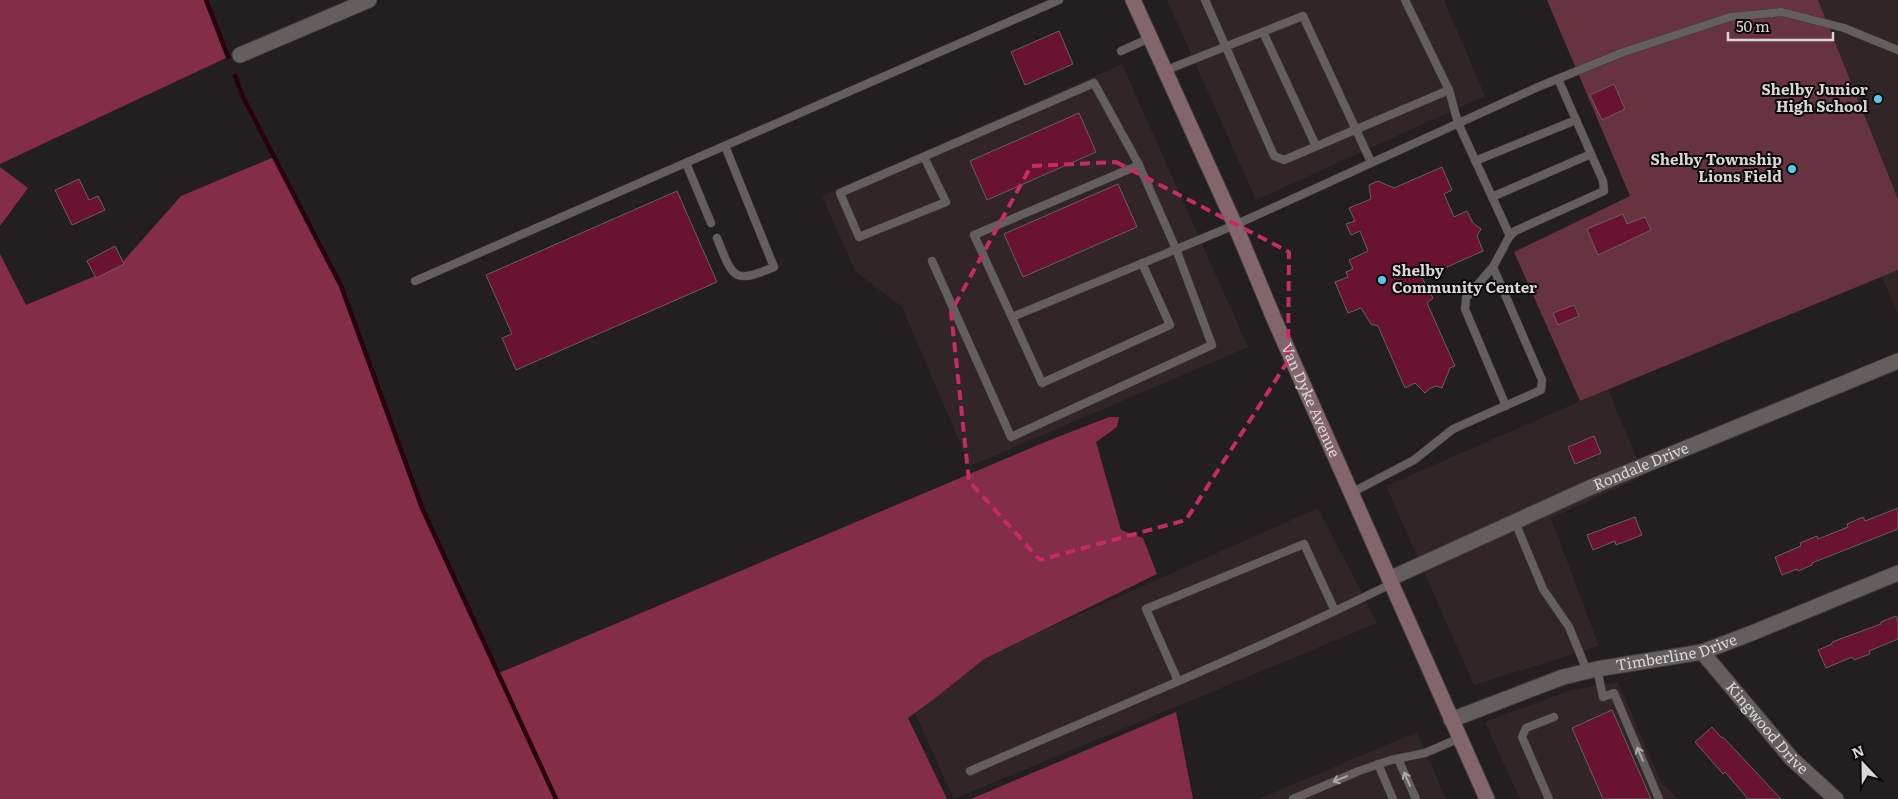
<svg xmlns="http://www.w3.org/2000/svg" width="1898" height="799" viewBox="0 0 1898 799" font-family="Literata,serif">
  <rect width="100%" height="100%" fill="#231e1f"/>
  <g fill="#312528">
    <path d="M1167,0h277l41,96 -229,104z"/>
    <path d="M1818,0h80v199z"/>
    <path d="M1122,64l126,283 -278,119 -68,-159 -47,-36 -33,-75z"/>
    <path d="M1898,270v43l-16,-36z"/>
    <path d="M1608,389l36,87 -93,42 48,128 -125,39 -88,-199z"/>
    <path d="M1318,508l59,115 -423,176 -49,-107z"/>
    <path d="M1618,682l43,100 17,17h-158l-35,-77 86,-32z"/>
    <path d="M1417,732l29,67h-187z"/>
  </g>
  <path fill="#683341" d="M1547,0h271l80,199v71l-318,131 -66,-149 116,-56z"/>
  <g fill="#842d48">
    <path d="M0,0h206l22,57 -228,107z"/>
    <path d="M274,157l67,129 81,222 77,165 546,-231 64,-25h10l-2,10 -21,15 25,88 22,8 14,36 -173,85 -46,37 -30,22 39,81h-947v-545l26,51 93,-39 62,-70z"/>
    <path d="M0,167l28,21 -28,38z"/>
    <path d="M1176,712l17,87h-222z"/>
  </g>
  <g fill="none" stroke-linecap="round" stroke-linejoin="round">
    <g stroke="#28000d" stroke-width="4.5">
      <path d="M206,0l22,57"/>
      <path d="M235,76l8,21 98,189 81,222 134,291"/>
    </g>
  </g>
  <g fill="#691232" stroke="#666061">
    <path d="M1059,31l14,33 -48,21 -14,-33z"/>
    <path d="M1614,84l11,25 -23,11 -12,-25z"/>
    <path d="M1079,113l17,39 -109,48 -17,-39z"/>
    <path d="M1442,167l10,23 -8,4 10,23 13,-6 6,12 8,6 -4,7 6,15 -61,27 11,20 -6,5 28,63 -5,2 -8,20 -6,-2 -7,3 -4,4 -10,-10 -10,5 -27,-62 -7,-2 -10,-16 -13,5 -13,-31 13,-5 -2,-5 7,-3 -4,-9 19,-9 -8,-20 -9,4 -5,-11 9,-3 -6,-13 22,-9 -2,-14 9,-4 16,7z"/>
    <path d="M79,179l10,21 9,-4 7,14 -33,15 -17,-35z"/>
    <path d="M1118,184l19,43 -114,50 -19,-43z"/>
    <path d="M677,191l40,91 -201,88 -14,-32 10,-4 -26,-59z"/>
    <path d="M1623,214l4,10 18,-7 6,13 -53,25 -11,-26z"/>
    <path d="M115,246l9,18 -28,14 -9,-17z"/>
    <path d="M1574,305l5,11 -21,9 -5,-12z"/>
    <path d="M1594,436l7,17 -26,11 -7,-17z"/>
    <path d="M1898,508v21l-86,34v2l-14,6 -1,-2 -15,6 -7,-18 26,-11 -1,-3 17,-7 1,3 30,-12 -1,-3 16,-7 2,4z"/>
    <path d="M1635,517l7,18 -26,10 -1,-4 -22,9 -6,-15z"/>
    <path d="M1896,616l2,6v17l-29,12 1,3 -16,6 -2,-3 -26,11 -8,-18 14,-6v-2l49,-18v-2z"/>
    <path d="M1612,710l39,89h-48l-31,-71z"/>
    <path d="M1712,727l10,11 1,-1 58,62h-33l-23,-27 -2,2 -28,-32z"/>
  </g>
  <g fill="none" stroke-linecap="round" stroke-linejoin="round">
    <defs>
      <g id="service">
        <path d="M1205,0l69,156 10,4 165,-70"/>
        <path d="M1405,0l44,90 9,33 52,113"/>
        <path d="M1263,32l53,114"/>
        <path d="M1121,51l29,-13"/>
        <path d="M1164,71l139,-55 68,146"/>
        <path d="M924,157l22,45 -87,35 -19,-44 254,-110 45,82 37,84 36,96 -201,92 -79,-176"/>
        <path d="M1475,161l101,-41"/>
        <path d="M686,163l25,60"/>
        <path d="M1139,165l-165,70 68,148 128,-58 -28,-62"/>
        <path d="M1492,197l99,-43"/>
        <path d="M717,238c16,39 15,47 57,29l-49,-121"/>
        <path d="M1493,267l16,-30 6,-6 89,-40 -1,-10 -45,-102"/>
        <path d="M415,281l644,-281"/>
        <path d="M1012,317l223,-92 303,-138 83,-34 109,-36 52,-5 62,16 54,22"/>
        <path d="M1351,493l63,-33 39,-31 88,-39 1,-10 -49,-113 -27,31 -1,11 41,97"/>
        <path d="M1515,522l28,67 26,38 18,44"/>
        <path d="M1597,669l6,28 11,-4 45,106"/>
        <path d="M1178,681l-32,-72 158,-65 31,67"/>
        <path d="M1398,759l18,40"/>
        <path d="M1378,764l15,35"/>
        <path d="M970,771c140,-61 283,-119 421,-187"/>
        <path d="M1293,799l66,-28 32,-11 34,-7 35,-15"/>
        <path d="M1549,799l-27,-62 4,-9 28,-11"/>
      </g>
      <g id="minor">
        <path d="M240,55l129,-55"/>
        <path id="s1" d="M1389,579l200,-91 309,-127"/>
        <path id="s2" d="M1702,652l90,107 44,40"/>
        <path id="s3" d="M1451,720l112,-43 34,-8 105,-17 50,-19 146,-60"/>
      </g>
      <g id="secondary">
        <path id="s4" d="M1133,0l102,225 40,96 212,478"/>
      </g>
    </defs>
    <use href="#service" stroke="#3e3a3a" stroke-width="9"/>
    <use href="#minor" stroke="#3e3a3a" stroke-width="17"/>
    <use href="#secondary" stroke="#3e3a3a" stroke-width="17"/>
    <use href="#service" stroke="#645e5f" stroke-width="8"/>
    <use href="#minor" stroke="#645e5f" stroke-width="15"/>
    <use href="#secondary" stroke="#83656c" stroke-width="15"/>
  </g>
  <defs><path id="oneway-shaft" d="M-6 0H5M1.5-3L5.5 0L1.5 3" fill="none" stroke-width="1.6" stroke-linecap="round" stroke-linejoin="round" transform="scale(1.25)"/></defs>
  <g stroke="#aba7a7">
    <use href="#oneway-shaft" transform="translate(1640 754) rotate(-113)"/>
    <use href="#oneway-shaft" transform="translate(1340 779) rotate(157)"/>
    <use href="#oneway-shaft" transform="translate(1407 779) rotate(-114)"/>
  </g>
  <path fill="none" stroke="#c42b67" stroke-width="4" stroke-dasharray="10 6" stroke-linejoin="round" d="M1116,162l173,90 -1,109 -102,159 -146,40 -71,-79 -18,-169 80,-146z"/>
  <g fill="#57c9e2" stroke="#0b0909" stroke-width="2">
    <circle cx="1878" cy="99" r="5"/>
    <circle cx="1792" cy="169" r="5"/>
    <circle cx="1382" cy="280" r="5"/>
  </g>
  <g text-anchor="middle" stroke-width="4" stroke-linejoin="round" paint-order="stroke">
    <g font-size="15" font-weight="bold" fill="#dad7d7" stroke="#0b0909" text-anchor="end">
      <text x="1868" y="95">Shelby Junior<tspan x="1868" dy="17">High School</tspan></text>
      <text x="1782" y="165">Shelby Township<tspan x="1782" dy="17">Lions Field</tspan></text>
      <text x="1392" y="276" text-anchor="start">Shelby<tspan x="1392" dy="17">Community Center</tspan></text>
    </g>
    <g font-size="15" fill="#dad7d7" stroke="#0b0909">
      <text dy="5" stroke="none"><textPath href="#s4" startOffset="438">Van Dyke Avenue</textPath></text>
      <text dy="5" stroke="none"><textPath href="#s1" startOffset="276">Rondale Drive</textPath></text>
      <text dy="5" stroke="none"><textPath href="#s3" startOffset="236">Timberline Drive</textPath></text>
      <text dy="5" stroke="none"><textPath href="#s2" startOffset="100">Kingwood Drive</textPath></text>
    </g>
  </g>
  <g transform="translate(1863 764) rotate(338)" stroke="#0b0909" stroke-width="4" paint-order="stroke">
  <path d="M0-4L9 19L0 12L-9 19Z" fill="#dad7d7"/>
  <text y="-8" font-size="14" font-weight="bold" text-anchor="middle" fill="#dad7d7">N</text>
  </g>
  <path d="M1728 32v8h105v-8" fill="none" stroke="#dad7d7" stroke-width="2.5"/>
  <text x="1736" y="32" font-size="15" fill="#dad7d7" stroke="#0b0909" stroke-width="4" paint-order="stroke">50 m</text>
</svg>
